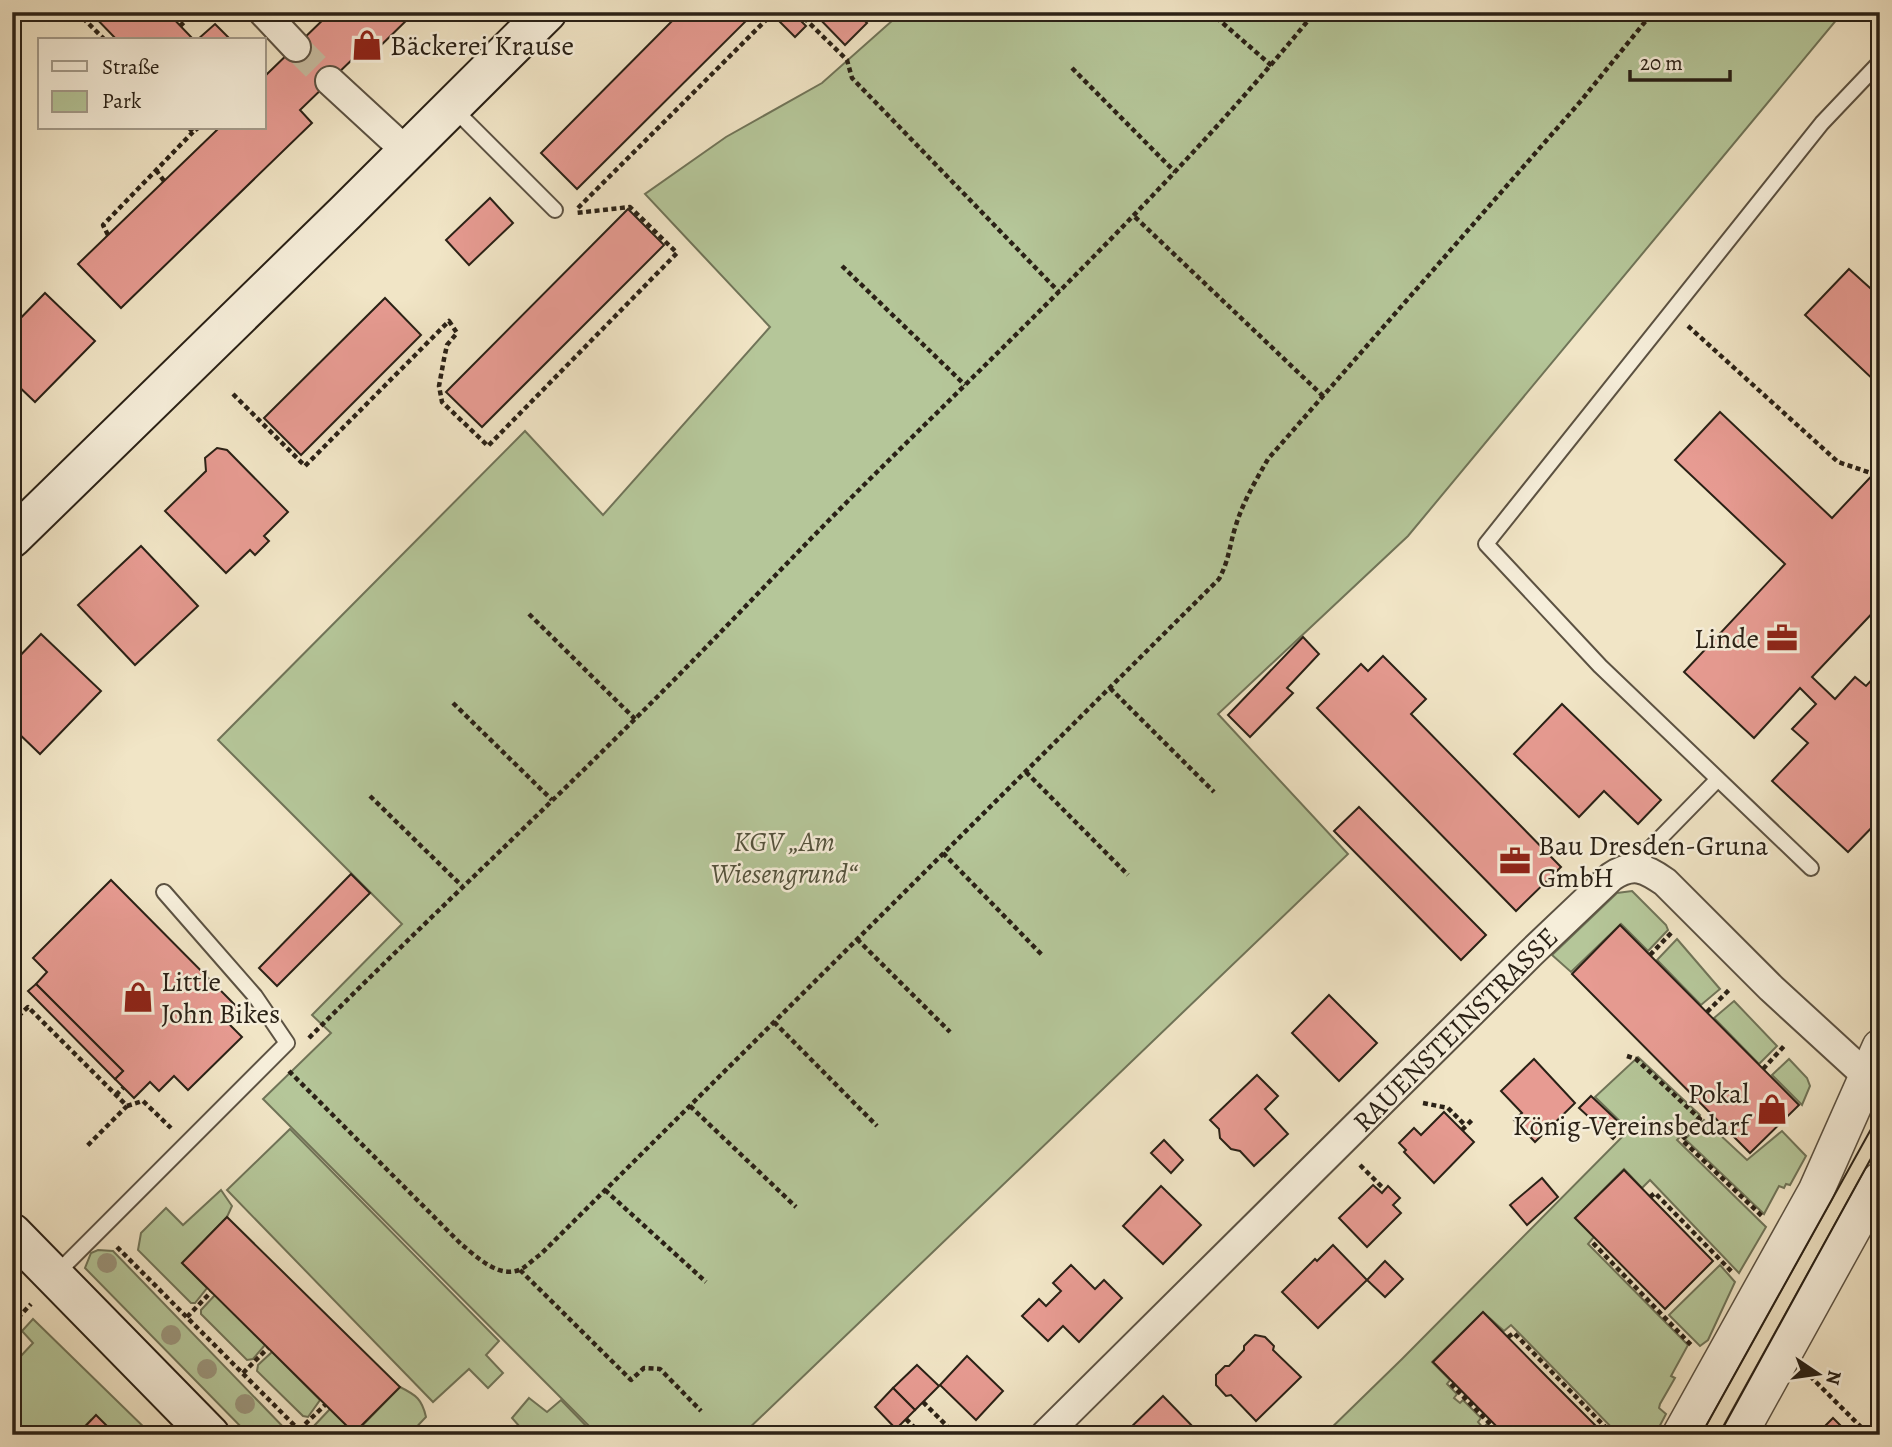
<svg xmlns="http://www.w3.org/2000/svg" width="1892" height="1447" viewBox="0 0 1892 1447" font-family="Alegreya,serif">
  <rect width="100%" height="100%" fill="#f1e5c6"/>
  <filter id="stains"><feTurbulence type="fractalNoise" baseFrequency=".00286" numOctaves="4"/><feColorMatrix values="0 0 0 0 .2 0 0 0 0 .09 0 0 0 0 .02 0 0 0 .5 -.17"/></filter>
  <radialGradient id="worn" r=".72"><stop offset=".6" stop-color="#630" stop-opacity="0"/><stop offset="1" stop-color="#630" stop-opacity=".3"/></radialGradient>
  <g fill="#b5c699" stroke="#707458" stroke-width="2">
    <path d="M902,12h941l-435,524 -190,178 130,140 -606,581h-144l-335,-336 68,-66 -19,-18 90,-91 -184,-184 307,-309 78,84 167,-188 -125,-133 81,-57 96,-54z"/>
    <path d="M1632,891l34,34 2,5 -20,21 -27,-27 -50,48 -19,-17 65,-62z"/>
    <path d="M1677,939l43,50 -19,16 -44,-45z"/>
    <path d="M1734,1001l43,45 -18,18 -45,-46z"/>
    <path d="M1638,1057l62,58 -23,25 89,87 -27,46 -89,-93 -8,8 -18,-19 -49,49 19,19 -6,7 100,101 -17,31 4,2 -15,26 -1,4 7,6 -11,21h-36l-108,-110 -7,6 -21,-19 -51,50 18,18 -3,4 10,10 -3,4 6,5 3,-3 18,18 -3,4 5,6 4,-4 10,11h-173l78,-76 227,-229 -34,-33z"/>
    <path d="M1789,1059l18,19 3,8 -8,19 -30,-30z"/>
    <path d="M1704,1120l43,40 35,-29 24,25 -16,29 -4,-1 -2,4 -5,-2 -15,28 -79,-75z"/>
    <path d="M290,1129l209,212 -13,14 17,18 -15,15 -19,-19 -36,33 -206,-212z"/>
    <path d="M221,1190l11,16 -5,11 -45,46 25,25 -12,15h-4l-53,-53 3,-17 25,-25 17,17z"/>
    <path d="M98,1250l15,1 178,184h-42l-164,-167 6,-15z"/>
    <path d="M1720,1265l15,17 -27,58 -8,6 -31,-31z"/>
    <path d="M215,1295l50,50 -12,14 -6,1 -46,-46v-4z"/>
    <path d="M33,1319l119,116h-45l-16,-15 -15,15h-64v-86l8,8 13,-14 -11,-12z"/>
    <path d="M272,1352l48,48 -12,17 -5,-1 -46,-45 1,-6z"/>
    <path d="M400,1387c16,8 22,12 26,30l-17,18h-89l-8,-7 18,-19 25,24z"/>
    <path d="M529,1398l18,14 14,-12 34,35h-68l-15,-17z"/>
  </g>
  <g fill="#e79b92" stroke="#2a2116" stroke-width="2">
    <path d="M90,12h77l27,28h-77z"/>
    <path d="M331,12h84l-47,46 -7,-7 -61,59 12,13 -191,185 -43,-44 141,-136h45v-51z"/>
    <path d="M681,12h69l3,2 -176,175 -36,-36z"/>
    <path d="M784,12h8l14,14 -11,11 -18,-18z"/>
    <path d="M813,12h43l11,11 -22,22z"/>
    <path d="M215,24l16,16h-34z"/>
    <path d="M490,198l23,25 -44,42 -23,-25z"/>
    <path d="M628,209l36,36 -182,182 -36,-35z"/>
    <path d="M1849,269l31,28v89l-75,-71z"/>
    <path d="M45,293l50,48 -60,61 -23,-22v-53z"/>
    <path d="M385,298l36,37 -120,120 -37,-37z"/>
    <path d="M1720,412l112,106 48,-51v138l-68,72 23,22 20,-22 11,9 14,-15v148l-32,33 -76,-71 36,-38 -16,-14 24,-25 -16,-16 -46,50 -70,-66 101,-108 -110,-104z"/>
    <path d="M217,448l10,2 61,62 -24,24 5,5 -14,14 -5,-5 -24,23 -61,-62 41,-40 -1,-13z"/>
    <path d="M141,546l57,60 -63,59 -57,-60z"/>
    <path d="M41,634l60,57 -61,63 -28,-27v-63z"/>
    <path d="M1303,637l16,17 -32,34 6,5 -43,44 -22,-22z"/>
    <path d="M1383,656l43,43 -15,15 150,153 -45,44 -199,-203 44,-44 7,7z"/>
    <path d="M1562,704l99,96 -23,24 -34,-33 -25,26 -65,-63z"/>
    <path d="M1359,807l127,128 -25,25 -127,-129z"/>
    <path d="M351,874l19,19 -93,93 -18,-18z"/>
    <path d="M111,880l129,130 -12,13 14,14 -54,53 -14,-14 -15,15 -9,-9 -16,16 -19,-19 8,-8 -87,-87 11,-12 -14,-14z"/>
    <path d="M1620,925l179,180 -49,48 -178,-179z"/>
    <path d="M36,984l87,87 -8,8 -87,-88z"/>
    <path d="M1329,995l48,48 -38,38 -47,-48z"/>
    <path d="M1534,1059l41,44 -40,39 -21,-22 8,-7 -21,-22z"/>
    <path d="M1257,1075l21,21 -13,13 23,25 -34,32 -14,-15 -9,-2 -11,-11 -1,-9 -9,-9z"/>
    <path d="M1591,1096l33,31 -11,12 -34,-31z"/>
    <path d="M1444,1112l30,30 -40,41 -30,-31 2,-2 -7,-7 15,-15 7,7z"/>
    <path d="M1164,1140l19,20 -12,13 -20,-20z"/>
    <path d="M1624,1170l89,91 -48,48 -90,-91z"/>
    <path d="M1542,1178l16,19 -31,28 -17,-20z"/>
    <path d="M1373,1185l9,8 6,-7 12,12 -7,7 8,8 -34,34 -28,-29z"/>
    <path d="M1161,1186l40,39 -38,39 -40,-38z"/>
    <path d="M227,1217l173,170 -46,46 -172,-170z"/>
    <path d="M1333,1245l34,35 -49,48 -36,-36 33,-33 2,2z"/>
    <path d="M1385,1261l18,18 -18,18 -18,-17z"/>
    <path d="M1071,1265l24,24 9,-9 18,18 -43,44 -16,-16 -15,15 -26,-25 17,-17 7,7 15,-15 -8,-8z"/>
    <path d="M1483,1312l65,66 57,57h-100l-72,-73z"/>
    <path d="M1255,1335l10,2 9,9 -1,4 28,27 -45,44 -25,-26 -5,1 -10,-11v-10l9,-9h4l15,-16v-4z"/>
    <path d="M967,1356l36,35 -27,29 -36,-35z"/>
    <path d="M917,1365l22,21 -24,24 -22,-22z"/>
    <path d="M893,1388l22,22 -19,19 -21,-22z"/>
    <path d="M1163,1396l35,36 -3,3h-68l-2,-2z"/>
    <path d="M96,1415l20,20h-39z"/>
    <path d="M1833,1418l17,17h-34z"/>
  </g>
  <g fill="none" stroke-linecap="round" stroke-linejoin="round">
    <path stroke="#c9bea3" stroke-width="28" stroke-dasharray="28 14" stroke-linecap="butt" d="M296,47l34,34"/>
    <defs>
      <g id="service">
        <path d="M453,108l102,102"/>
        <path d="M1632,867l85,-87"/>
        <path d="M1811,868l-211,-202 -114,-122 336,-421 58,-61"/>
        <path d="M55,1275l232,-232 -32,-47 -91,-104"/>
      </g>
      <g id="minor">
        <path d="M263,12l33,35"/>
        <path d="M330,81l76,70"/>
        <path d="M1045,1435l486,-482 80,-76c22,-15 34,-9 54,5l106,106 109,100"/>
      </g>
      <g id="tertiary">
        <path d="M1680,1435l136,-244 64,-144"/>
        <path d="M1739,1435l141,-255"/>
      </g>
      <g id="secondary">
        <path d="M12,538l334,-326 201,-200"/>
        <path d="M12,1233l198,202"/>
      </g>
    </defs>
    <use href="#service" stroke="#5c5242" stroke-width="18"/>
    <use href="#minor" stroke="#5c5242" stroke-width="32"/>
    <use href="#tertiary" stroke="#5c5242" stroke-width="38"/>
    <use href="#secondary" stroke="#2a2116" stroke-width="42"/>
    <g stroke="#2a2116" stroke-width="4.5" stroke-dasharray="5 3.5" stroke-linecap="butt">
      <path d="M77,12l28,28"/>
      <path d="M798,12l49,48 5,18 207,214"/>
      <path d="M1210,12l62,54"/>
      <path d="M180,26l15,-14"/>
      <path d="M1072,68l103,104"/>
      <path d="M189,128l4,4 5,-4"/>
      <path d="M216,128l1,1"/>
      <path d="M156,170l8,11"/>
      <path d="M578,208l196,-196"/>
      <path d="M1135,217l189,180"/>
      <path d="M108,235l-5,-10 90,-93"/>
      <path d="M842,266l123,119"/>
      <path d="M1688,326l150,136 36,12"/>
      <path d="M233,394l72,72 144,-145 8,12 -10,12 -3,14 -5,27 3,16 46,44 189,-193 -47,-46 -54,6"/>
      <path d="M529,614l106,105"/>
      <path d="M1110,688l104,104"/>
      <path d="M453,703l99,97"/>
      <path d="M1026,772l102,103"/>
      <path d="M370,796l92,90"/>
      <path d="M943,853l100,103"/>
      <path d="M857,939l93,93"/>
      <path d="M1650,955l22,-23"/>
      <path d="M1707,1012l24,-24"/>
      <path d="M12,1022l16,-15 99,99 -40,40"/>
      <path d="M774,1022l103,104"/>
      <path d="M309,1038c107,-108 218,-211 325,-318 82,-81 161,-167 243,-248 150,-149 304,-295 438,-460"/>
      <path d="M1627,1056l9,3 64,60 -18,21 81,77"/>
      <path d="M1763,1069l23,-25"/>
      <path d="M289,1071l172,173c16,13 40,37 62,24 6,-4 12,-10 18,-14l678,-675c11,-21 10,-33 17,-54 7,-23 20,-45 32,-66l312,-357 73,-90"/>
      <path d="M116,1095l7,-7"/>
      <path d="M1423,1103l25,5 18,18"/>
      <path d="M127,1106l16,-5 28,27"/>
      <path d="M690,1106l106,101"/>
      <path d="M1462,1130l11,-11"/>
      <path d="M1360,1165l25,25"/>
      <path d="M605,1190l101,92"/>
      <path d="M1650,1197l5,-4 77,79"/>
      <path d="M1593,1243l99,103"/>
      <path d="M117,1247l187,188"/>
      <path d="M520,1270l111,110 13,-12 16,1 41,42"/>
      <path d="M187,1317l24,-25"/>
      <path d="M12,1324l19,-20"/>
      <path d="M1508,1337l6,-4 99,102"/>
      <path d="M243,1373l25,-25"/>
      <path d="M1810,1376l59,59"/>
      <path d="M1451,1384l50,51"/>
      <path d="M923,1402l33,33"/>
      <path d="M906,1419l16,16"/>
      <path d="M474,1427l8,8"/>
      <path d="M299,1430l26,-25"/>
    </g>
    <use href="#service" stroke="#f6eeda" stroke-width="14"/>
    <use href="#minor" stroke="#f6eeda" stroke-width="28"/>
    <use href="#tertiary" stroke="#f6eeda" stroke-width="35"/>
    <use href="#secondary" stroke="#f6eeda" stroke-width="38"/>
    <g stroke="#2a2116" stroke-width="2">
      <path d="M1701,1435l179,-322"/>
      <path d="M1719,1435l161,-293"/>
    </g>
  </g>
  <g fill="#9b957b">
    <circle cx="107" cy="1263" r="10"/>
    <circle cx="171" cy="1335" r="10"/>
    <circle cx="207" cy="1369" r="10"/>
    <circle cx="245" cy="1404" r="10"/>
  </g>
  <defs>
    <symbol id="shop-bare" viewBox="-9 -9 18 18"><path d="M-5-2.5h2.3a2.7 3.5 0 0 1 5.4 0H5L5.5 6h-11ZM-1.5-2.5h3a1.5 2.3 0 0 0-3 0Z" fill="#8f2418" stroke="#f6eeda" stroke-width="2.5" paint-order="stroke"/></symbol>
    <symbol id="office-bare" viewBox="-9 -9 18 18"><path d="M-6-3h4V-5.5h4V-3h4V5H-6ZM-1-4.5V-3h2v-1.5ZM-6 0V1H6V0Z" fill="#8f2418" stroke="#f6eeda" stroke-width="2.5" paint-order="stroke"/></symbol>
  </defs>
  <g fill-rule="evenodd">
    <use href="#shop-bare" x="345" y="23" width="44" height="44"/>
    <use href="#office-bare" x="1760" y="616" width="44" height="44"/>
    <use href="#office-bare" x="1493" y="839" width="44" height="44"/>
    <use href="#shop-bare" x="116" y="975" width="44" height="44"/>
    <use href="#shop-bare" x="1750" y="1087" width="44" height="44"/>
  </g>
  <g text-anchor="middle" stroke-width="5" stroke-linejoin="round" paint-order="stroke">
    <g font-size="28" fill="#2a2116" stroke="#f6eeda" text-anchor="start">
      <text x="390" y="55">Bäckerei Krause</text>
      <text x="1759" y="648" text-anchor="end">Linde</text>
      <text x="1538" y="855">Bau Dresden-Gruna<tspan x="1538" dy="32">GmbH</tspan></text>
      <text x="161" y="991">Little<tspan x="161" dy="32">John Bikes</tspan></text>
      <text x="1749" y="1103" text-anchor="end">Pokal<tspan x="1749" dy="32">König-Vereinsbedarf</tspan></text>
    </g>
    <g font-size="28" font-style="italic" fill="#54533d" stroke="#f6eeda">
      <text x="784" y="851">KGV „Am<tspan x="784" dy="32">Wiesengrund“</tspan></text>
    </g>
    <g font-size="28" fill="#2a2116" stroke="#f6eeda">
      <text transform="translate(1455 1029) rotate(-45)" y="10">RAUENSTEINSTRASSE</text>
    </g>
  </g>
  <rect width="1892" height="1447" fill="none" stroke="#f1e5c6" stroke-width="42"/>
  <rect x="14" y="14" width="1864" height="1419" fill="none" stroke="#2a2116" stroke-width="3.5"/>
  <rect x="21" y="21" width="1850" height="1405" fill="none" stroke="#2a2116" stroke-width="2"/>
  <rect x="38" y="38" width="228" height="91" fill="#f6eeda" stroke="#a49c8c" stroke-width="2"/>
  <rect x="52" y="61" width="35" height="10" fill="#f6eeda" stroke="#a49c8c" stroke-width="2"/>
  <text x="102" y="74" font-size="21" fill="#2a2116">Straße</text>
  <rect x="52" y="91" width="35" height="21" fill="#b5c699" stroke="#a49c8c" stroke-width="2"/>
  <text x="102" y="108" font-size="21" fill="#2a2116">Park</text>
  <g transform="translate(1818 1374) rotate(103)" stroke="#f6eeda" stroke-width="5" paint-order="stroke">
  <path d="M0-5L12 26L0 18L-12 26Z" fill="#2a2116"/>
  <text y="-10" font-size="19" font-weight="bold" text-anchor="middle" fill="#2a2116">N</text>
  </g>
  <path d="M1630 70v10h100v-10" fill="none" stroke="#2a2116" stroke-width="3.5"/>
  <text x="1640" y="70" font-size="21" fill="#2a2116" stroke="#f6eeda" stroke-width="5" paint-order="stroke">20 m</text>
  <rect width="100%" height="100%" filter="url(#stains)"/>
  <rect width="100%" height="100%" fill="url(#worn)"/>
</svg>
